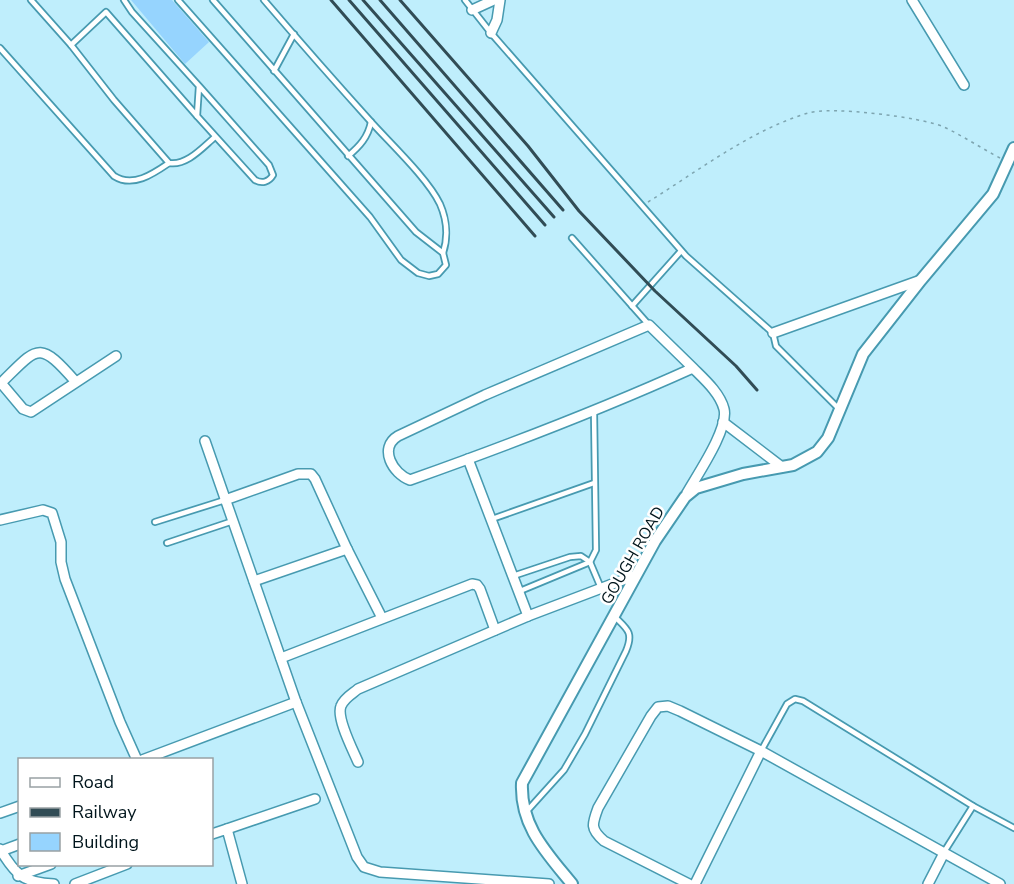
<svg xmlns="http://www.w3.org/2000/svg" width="1014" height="884" viewBox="0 0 1014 884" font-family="'Nunito Sans',sans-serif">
  <rect width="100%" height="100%" fill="#bfeefc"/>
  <path fill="#96d4fe" d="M131,0h41l37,42 -24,22z"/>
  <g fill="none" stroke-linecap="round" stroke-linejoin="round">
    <defs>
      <g id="service">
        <path d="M31,0l40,45"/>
        <path d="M124,0l8,12 67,74 -2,30 58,64c7,4 14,2 18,-5l-4,-10 -70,-79"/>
        <path d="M178,0l192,217 31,43 17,13 11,3 9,-2 8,-9 -3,-12 -27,-21 -203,-232"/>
        <path d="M264,0c36,42 72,83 109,124 19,21 55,55 67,80 7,16 8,34 3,49"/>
        <path d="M465,0l26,33 195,223 87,77 3,13 64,64"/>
        <path d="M0,48l114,128c19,12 39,-2 55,-13"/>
        <path d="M274,71l20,-37"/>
        <path d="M197,116l-91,-104 -35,33 43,55 55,63c18,3 34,-16 46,-26"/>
        <path d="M348,156c12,-10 20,-19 23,-34"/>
        <path d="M572,238l77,87"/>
        <path d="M632,306l49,-55"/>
        <path d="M492,519l102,-36"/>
        <path d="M155,522l70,-22"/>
        <path d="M167,543l66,-22"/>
        <path d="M513,576l57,-19 11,-1 9,6 11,26"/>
        <path d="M520,591l70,-29 6,-12 -2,-139"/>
        <path d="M761,751l26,-47 8,-5 8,2 170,105 41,22"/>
        <path d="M527,811l37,-41 21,-36 41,-83c8,-19 1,-22 -12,-35"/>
        <path d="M944,852l29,-46"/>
      </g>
      <g id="minor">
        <path d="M912,0l52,85"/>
        <path d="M472,10l22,-10"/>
        <path d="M491,33l6,-13 3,-20"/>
        <path d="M773,333l148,-53"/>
        <path d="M1,383l22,26 8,3 85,-56"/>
        <path d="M0,384c38,-37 38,-45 75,-3"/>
        <path d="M723,422l59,45"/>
        <path d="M205,441l91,261 61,155 7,10 16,5 169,12"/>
        <path d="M468,459l60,157"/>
        <path d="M687,493c10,-18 42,-64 37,-84 -4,-16 -20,-30 -31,-41l-44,-43 -164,70 -87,41c-20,12 -5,38 12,44 96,-34 190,-70 283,-112"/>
        <path d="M225,500l73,-26h13l4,5 32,70 35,69"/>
        <path d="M0,520l43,-10 9,3 9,29v20l4,17 55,143 17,38"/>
        <path d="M254,581l93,-32"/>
        <path d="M281,658l191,-74 5,1 3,4 15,41"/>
        <path d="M142,760l154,-58"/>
        <path d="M358,762c-5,-12 -22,-44 -17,-56 3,-8 11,-12 17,-17l170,-73 108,-41"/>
        <path d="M0,813l20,-7"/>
        <path d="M227,829l88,-30"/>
        <path d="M212,834l15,-5 15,55"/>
        <path d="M0,849c15,25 23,34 54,35"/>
        <path d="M1,851l19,-7"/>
        <path d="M18,876l33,-12"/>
        <path d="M75,884l52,-20"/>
        <path d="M689,884l-85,-43c-14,-12 -12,-17 -6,-33l53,-92 7,-9 10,-1 12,5 81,40 239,133"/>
        <path d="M695,884l66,-133"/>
        <path d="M928,884l16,-31"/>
      </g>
      <path id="tertiary" d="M572,884c-26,-32 -52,-58 -50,-101l133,-242 30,-44 11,-9 47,-14 50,-9 24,-13 11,-14 35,-84 58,-74 72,-86 21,-46"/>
    </defs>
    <use href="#service" stroke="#479ab0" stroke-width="8"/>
    <use href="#minor" stroke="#479ab0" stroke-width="12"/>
    <use href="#tertiary" stroke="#479ab0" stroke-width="14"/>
    <path stroke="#7ea5b0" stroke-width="1.5" stroke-dasharray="3 4.5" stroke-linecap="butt" d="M648,202c50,-31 103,-72 160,-89 23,-7 113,4 136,14 19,9 37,21 56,31"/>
    <use href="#service" stroke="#fff" stroke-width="4.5"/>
    <use href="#minor" stroke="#fff" stroke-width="9"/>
    <use href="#tertiary" stroke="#fff" stroke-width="10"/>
    <g stroke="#314c55" stroke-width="3">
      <path d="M331,0l204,236"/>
      <path d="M349,0l196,225"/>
      <path d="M363,0l191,217"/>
      <path d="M380,0l183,210"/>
      <path d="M400,0l128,146 51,65 76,80 81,75 21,24"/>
    </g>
  </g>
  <g text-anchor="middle" stroke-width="5" stroke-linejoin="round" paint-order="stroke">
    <g font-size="16" fill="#00151c" stroke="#fff">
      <text transform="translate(632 555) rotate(-60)" y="6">GOUGH ROAD</text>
    </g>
  </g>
  <rect x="18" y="758" width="195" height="108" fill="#ffffff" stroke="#99a1a4" stroke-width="1.5"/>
  <rect x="30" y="778" width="30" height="9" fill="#ffffff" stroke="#99a1a4" stroke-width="1.5"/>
  <text x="72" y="788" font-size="18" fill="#00151c">Road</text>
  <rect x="30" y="808" width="30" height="9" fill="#314c55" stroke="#99a1a4" stroke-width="1.5"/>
  <text x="72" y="818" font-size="18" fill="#00151c">Railway</text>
  <rect x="30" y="833" width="30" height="18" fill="#96d4fe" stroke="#99a1a4" stroke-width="1.5"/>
  <text x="72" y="848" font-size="18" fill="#00151c">Building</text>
</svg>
